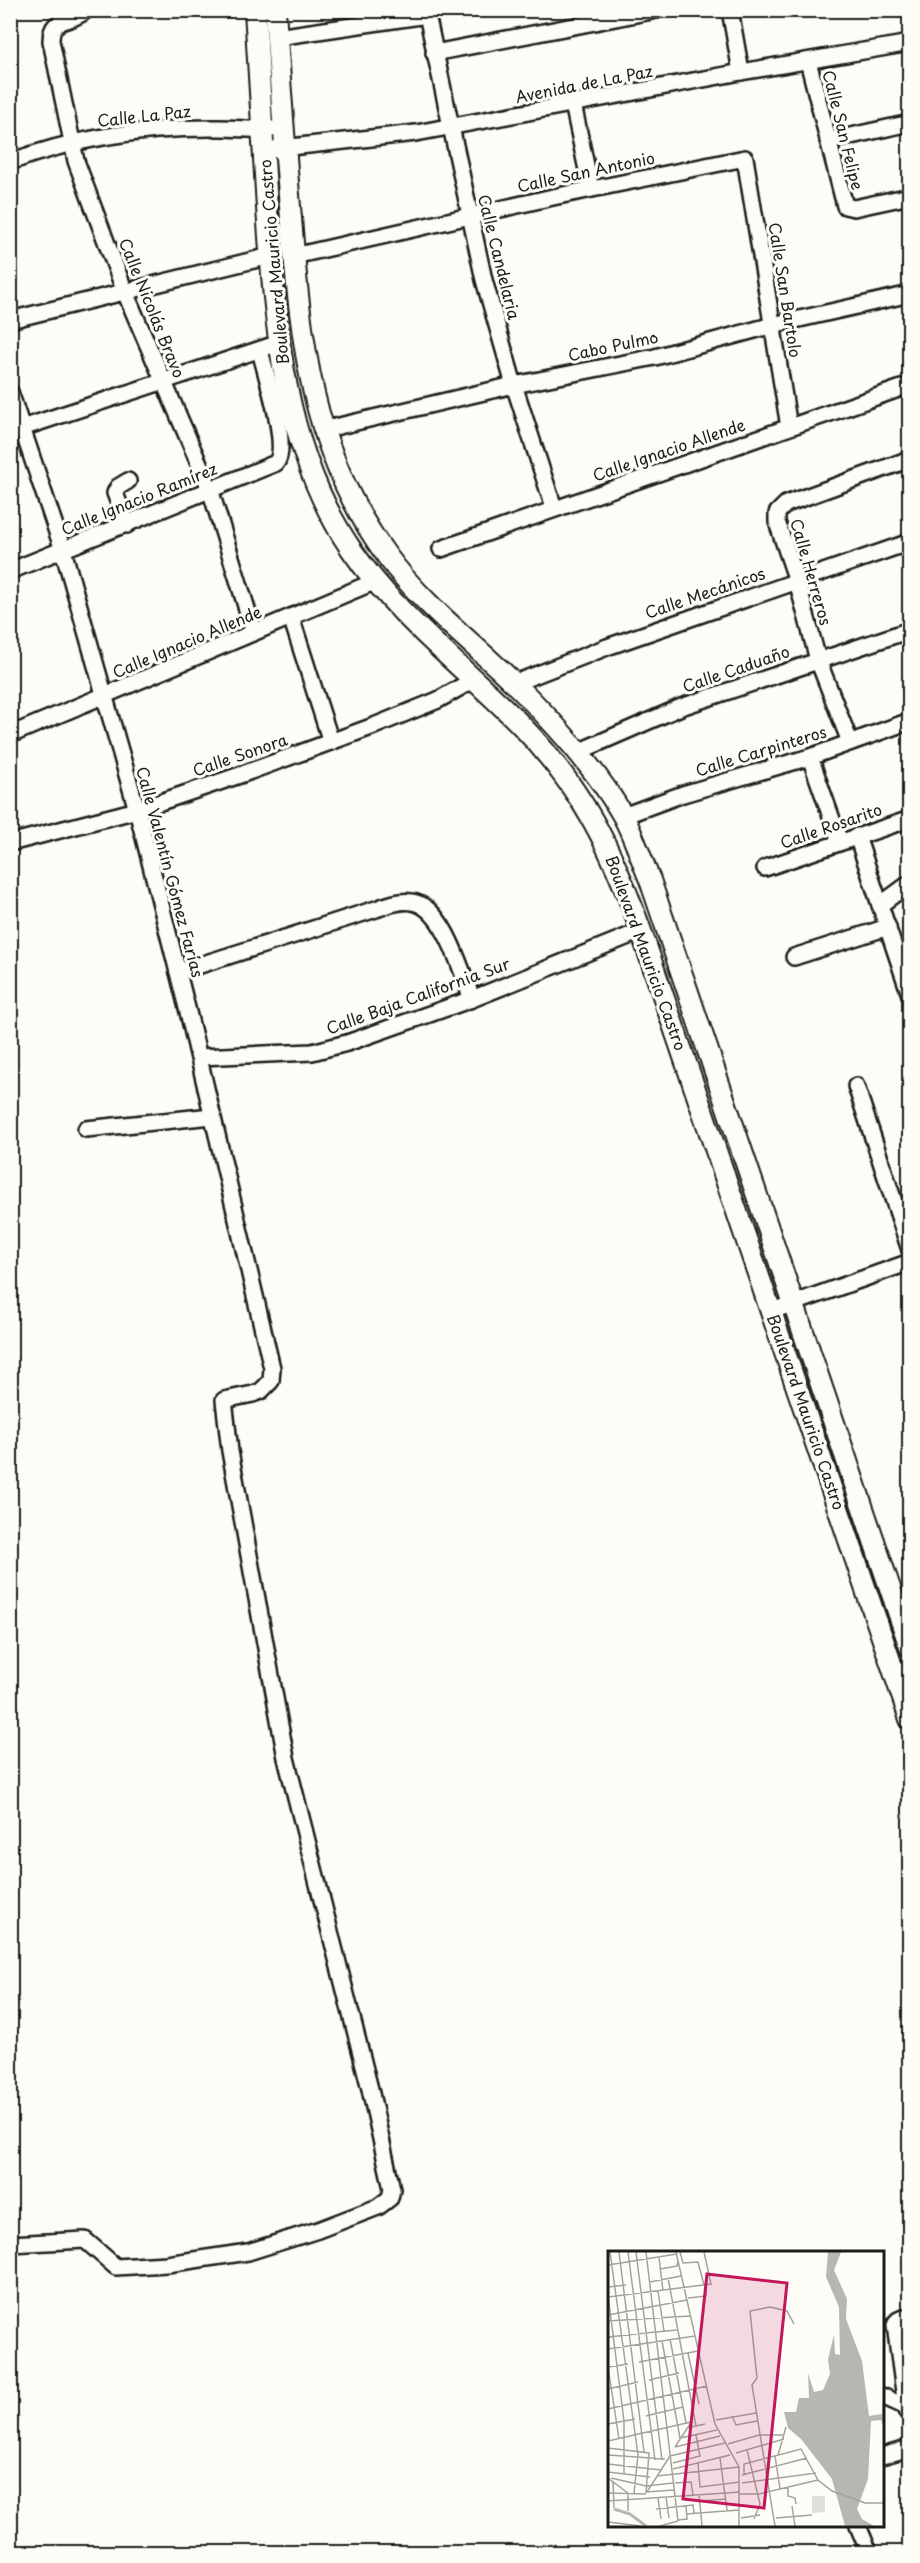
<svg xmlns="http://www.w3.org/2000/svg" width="920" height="2563" viewBox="0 0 920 2563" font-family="'Playpen Sans',sans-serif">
  <rect width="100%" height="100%" fill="#fdfcf7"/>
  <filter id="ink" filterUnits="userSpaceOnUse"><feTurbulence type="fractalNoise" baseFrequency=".0167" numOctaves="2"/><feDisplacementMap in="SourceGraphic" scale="12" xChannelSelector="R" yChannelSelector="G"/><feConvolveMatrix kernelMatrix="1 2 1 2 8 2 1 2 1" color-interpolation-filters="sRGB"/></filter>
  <g filter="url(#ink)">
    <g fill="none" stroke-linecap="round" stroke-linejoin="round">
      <defs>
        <g id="minor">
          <path d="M86,10c-16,15 -35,5 -35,31l25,120 49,131 85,197 44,143"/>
          <path d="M426,10l58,270 30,105 40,123"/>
          <path d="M730,10l11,62"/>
          <path d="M277,37l150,-22"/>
          <path d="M434,53l223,-43"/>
          <path d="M808,61l37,145 9,2 56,-12"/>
          <path d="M573,104l18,85"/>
          <path d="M828,141l82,-18"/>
          <path d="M264,150l152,-17 325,-61 169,-29"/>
          <path d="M10,162c67,-25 140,-35 211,-34 17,0 34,2 51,1"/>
          <path d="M294,256l259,-59 192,-39 44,269"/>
          <path d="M10,320l260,-64"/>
          <path d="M10,392l53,158 74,260 52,206 83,352 -1,13 -10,10 -8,3 -29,6 6,51 56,307 84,331 22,100 -2,9 -12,9 -60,23 -70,22 -81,12 -51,3 -31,-27 -75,4"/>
          <path d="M322,430l192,-45 141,-28 118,-32 137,-31"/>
          <path d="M10,432l260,-86"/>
          <path d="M127,525l-12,-32 3,-6 10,-6"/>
          <path d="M441,549l469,-164"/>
          <path d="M10,571l266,-108c14,-17 -11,-90 -16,-113"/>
          <path d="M291,617l40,125"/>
          <path d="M515,683l92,-36 303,-105"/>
          <path d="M10,735l366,-154"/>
          <path d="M850,742l-32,-82 -21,-79 -20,-59v-9l9,-9 124,-45"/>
          <path d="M578,752l103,-45 229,-77"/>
          <path d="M810,757l30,85"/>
          <path d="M623,816l60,-22 127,-37 100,-36"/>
          <path d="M857,836l53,159"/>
          <path d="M10,843l127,-33 103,-35 134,-49 64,-26 35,-20"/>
          <path d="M765,868l145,-49"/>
          <path d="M880,905l30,-22"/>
          <path d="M794,957l94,-30"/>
          <path d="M178,972l198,-63c11,-4 24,-9 36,-7 32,4 50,71 60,97"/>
          <path d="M199,1057l113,-5 35,-9 125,-44 169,-68"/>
          <path d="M856,1086l54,164"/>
          <path d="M86,1129l126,-13"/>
          <path d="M772,1311l138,-49"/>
          <path d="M882,2396l24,11 2,6"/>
          <path d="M906,2407l-11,-82 3,-5 12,-4"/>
          <path d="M882,2456l28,-8"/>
          <path d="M858,2526l11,26"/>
        </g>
        <g id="major">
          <path d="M255,10c4,66 8,132 12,198 8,117 16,241 84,341 46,68 113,118 170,176 62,65 90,122 120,206l269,788"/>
          <path d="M275,10c5,70 10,139 16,208 10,124 20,234 96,338 35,48 84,85 126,126 37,36 85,89 110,134 11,20 18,43 27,64l260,767"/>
        </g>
      </defs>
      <use href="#minor" stroke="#1c1c1c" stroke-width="20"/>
      <use href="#major" stroke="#1c1c1c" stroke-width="24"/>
      <use href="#minor" stroke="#fdfcf7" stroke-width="15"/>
      <use href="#major" stroke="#fdfcf7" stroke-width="20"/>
    </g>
  </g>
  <g text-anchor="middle" stroke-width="6" stroke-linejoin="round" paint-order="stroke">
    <g font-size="16" fill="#1c1c1c" stroke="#fdfcf7">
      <text transform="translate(584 84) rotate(-11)" y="6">Avenida de La Paz</text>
      <text transform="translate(144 116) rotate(-6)" y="6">Calle La Paz</text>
      <text transform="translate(843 130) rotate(76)" y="6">Calle San Felipe</text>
      <text transform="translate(586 172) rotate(-12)" y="6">Calle San Antonio</text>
      <text transform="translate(499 257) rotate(76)" y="6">Calle Candelaria</text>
      <text transform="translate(274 262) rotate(-95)" y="6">Boulevard Mauricio Castro</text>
      <text transform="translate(785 290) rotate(81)" y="6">Calle San Bartolo</text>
      <text transform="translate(152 308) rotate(68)" y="6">Calle Nicolás Bravo</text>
      <text transform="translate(613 346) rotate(-12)" y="6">Cabo Pulmo</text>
      <text transform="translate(669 450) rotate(-19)" y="6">Calle Ignacio Allende</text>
      <text transform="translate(139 499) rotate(-22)" y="6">Calle Ignacio Ramírez</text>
      <text transform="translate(811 572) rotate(74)" y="6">Calle Herreros</text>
      <text transform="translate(705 593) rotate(-19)" y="6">Calle Mecánicos</text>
      <text transform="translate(187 642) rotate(-23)" y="6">Calle Ignacio Allende</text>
      <text transform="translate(736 669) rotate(-19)" y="6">Calle Caduaño</text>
      <text transform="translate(761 751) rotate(-17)" y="6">Calle Carpinteros</text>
      <text transform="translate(240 755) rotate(-19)" y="6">Calle Sonora</text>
      <text transform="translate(831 826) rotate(-19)" y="6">Calle Rosarito</text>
      <text transform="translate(170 872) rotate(75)" y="6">Calle Valentín Gómez Farías</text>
      <text transform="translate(646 953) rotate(70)" y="6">Boulevard Mauricio Castro</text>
      <text transform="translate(418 996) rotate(-20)" y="6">Calle Baja California Sur</text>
      <text transform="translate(806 1412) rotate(71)" y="6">Boulevard Mauricio Castro</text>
    </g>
  </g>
  <g transform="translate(608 2251)">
    <rect width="276" height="276" fill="#fdfcf7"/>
    <path d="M204,245h13v16l-13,1z" fill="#e0dfdb"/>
    <path d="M220,1h13l-7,18 13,29 -1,20 16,42 7,55 13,-2 2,-44v58l-3,-8 -10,1 -3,58 -11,30 5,10 12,7h-29l-13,-47 -31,-40 -13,-11 -4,-16h12l3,-14h10l-1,-25 6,19 9,-2 7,-16 -2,-15 6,-24 1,19 5,1 -1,-48 -13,-30z" fill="#b7b6b2"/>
    <path fill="none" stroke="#b7b6b2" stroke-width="3" d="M6,258l16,5 16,12"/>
    <path fill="none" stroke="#a3a29f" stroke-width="1.5" d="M2,1l28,203 -4,38M11,1l25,200M20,1l27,208M28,1l26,208M38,1l32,269M68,1l39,172 24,43v59M72,1l3,11 15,-1 6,23M51,6l4,34M0,14l69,-11M52,18l17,-3 1,-5M60,27l28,148M42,31l31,-6M0,36l18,-2M50,40l6,40M0,44l16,126v53M0,46l103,-13 -7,-32M80,47l18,-2v-8M0,64l79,-15M0,70l82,-5M48,81l21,-2M0,86l47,-5M62,88l16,84M54,90l18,97 37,-8M0,98l87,-13M80,102l11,51M31,111l59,-11M0,116l20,-3M0,116l11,72M41,129l30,-7M0,138l30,-7M0,158l99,-23M38,165l37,-9M124,165l4,9 21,-4M108,169l40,-7M0,172v55l20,15v18M0,173l27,-5M79,177l18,-4M0,190l83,-19M120,193l31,-9h24M67,196l45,-11M67,196l17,-26M0,197l41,5 -3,40M139,199l13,54 -6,15M128,202l48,-14M0,204l57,4M170,204l8,-28M167,205l5,33M112,207l7,52M65,212l27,-7 -4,-21M90,212l2,24 40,-5M0,213l53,6M65,218l57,-14M0,221l42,5M134,224l65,-17M136,224v-11l57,-15 17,31 14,11 33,12h19M49,225l82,-9M3,227l35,8 27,-3M5,230l1,27M67,232l16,-1 2,13M134,232l74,-10M180,236v9l7,2 1,6M38,241l28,-2M39,241l23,-36 55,-13M0,242l38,1M91,243l3,32M132,243h19l59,-14M58,246l3,21M50,247l3,21M0,250l132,-9M92,250l26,-2M184,255l3,20M48,258l37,-4 1,8M78,263l53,-4M133,267l19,-3M168,267l36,-3M70,269l9,-1 -1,-13M0,271l33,4M52,275l18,-5M167,275l-23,-141 5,-7 -7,-67 20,-4 17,4 7,13"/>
    <path fill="#c2185b" fill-opacity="0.15" stroke="#c2185b" stroke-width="3" d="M99,23l80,9 -23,225 -81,-9z"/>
    <rect width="276" height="276" fill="none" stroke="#1c1c1c" stroke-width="3"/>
  </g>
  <rect width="920" height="2563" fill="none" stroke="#fdfcf7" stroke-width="36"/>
  <rect x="18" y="18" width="884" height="2527" fill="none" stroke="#1c1c1c" stroke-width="2" filter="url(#ink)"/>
</svg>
